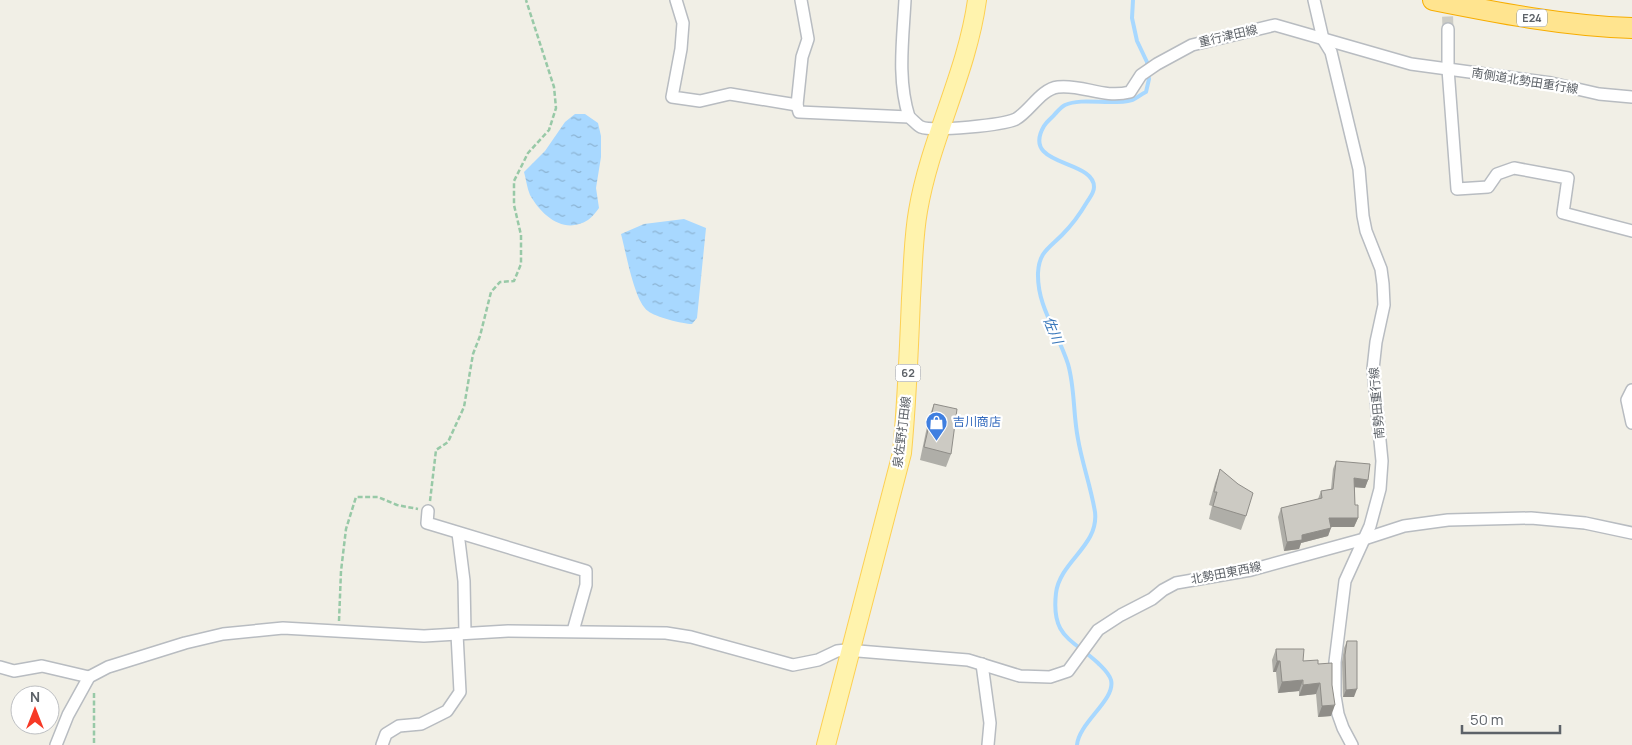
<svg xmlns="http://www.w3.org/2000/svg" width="1632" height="745" viewBox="0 0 1632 745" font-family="Manrope,'Noto Sans JP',sans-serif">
  <defs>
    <pattern id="water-ripples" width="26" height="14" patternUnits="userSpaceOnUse" patternTransform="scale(1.25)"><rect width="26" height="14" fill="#a8d8ff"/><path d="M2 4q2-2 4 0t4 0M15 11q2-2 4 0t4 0" fill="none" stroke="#8cb3d2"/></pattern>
  </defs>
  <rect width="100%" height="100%" fill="#f1efe6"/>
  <g fill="url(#water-ripples)">
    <path d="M575,114h10l13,9 3,13v21l-5,31 3,20c-3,4 -7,9 -11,12 -24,15 -46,-4 -58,-25 -3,-7 -4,-16 -6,-23l21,-21 20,-29z"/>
    <path d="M684,219l22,9 -9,90 -5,6c-9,0 -37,-7 -44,-13 -14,-10 -22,-59 -27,-77l23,-10z"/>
  </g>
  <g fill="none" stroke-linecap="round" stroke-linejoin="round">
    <path stroke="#a8d8ff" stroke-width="4" d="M1077,745c2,-23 39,-45 34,-65 -2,-7 -8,-12 -13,-17 -27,-25 -47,-26 -42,-70 4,-32 43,-47 39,-81 -4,-25 -13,-49 -17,-73 -5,-25 -3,-51 -10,-75 -10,-32 -31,-57 -30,-91 1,-21 11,-25 24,-38 10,-10 18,-21 25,-33 3,-5 7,-9 7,-15 0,-28 -74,-20 -50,-61 3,-5 8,-8 11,-12 3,-3 6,-7 10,-9 18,-8 46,1 67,-5 4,-1 9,-6 14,-8l3,-13 -2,-17 -10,-21 -5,-23 1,-18"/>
    <path stroke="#ccccc6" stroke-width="11" stroke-dasharray="11 5.5" stroke-linecap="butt" d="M1447,0l1,29"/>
    <defs>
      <g id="street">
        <path d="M676,0l7,23 -2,26 -9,48 28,4 30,-7 67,11"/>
        <path d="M801,0l7,39 -6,18 -5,48 2,7 110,5c4,3 8,8 12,10 13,5 83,-2 95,-8 14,-8 25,-30 42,-32 25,-3 45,12 72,5l11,-17 16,-11 35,-19 83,-20 136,39 140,19 48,11 33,3"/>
        <path d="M905,0c-2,39 -8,79 4,117"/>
        <path d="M1314,0l9,39 8,13 28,117 4,47 3,15 15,38 2,15 1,21 -8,37 -3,27 9,92 -2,28 -10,37 -25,55 -10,81v34l3,18 5,14 9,17"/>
        <path d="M1448,29v40l9,120 31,-2 9,-13 17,-6 54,10 -5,35 69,18"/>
        <path d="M1632,390l-5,10 5,23"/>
        <path d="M428,511l-1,12 159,48v14l-13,46"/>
        <path d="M458,533l6,48 1,52"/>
        <path d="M982,664l8,59 -2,22"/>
        <path d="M0,667l14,4 28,-5 47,11"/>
        <path d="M56,745l12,-30 21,-38 19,-10 77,-24 38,-9 60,-6 141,8 84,-5 158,2 25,4 102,28 25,-5 19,-9 9,-1 122,10 52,16 30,1 18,-6 30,-41 23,-15 31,-16 11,-9 13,-7 75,-13 113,-31 40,-13 44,-6 83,-2 54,5 47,10"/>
        <path d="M382,745l4,-11 13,-8 22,-2 26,-13 13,-19 -3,-58"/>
      </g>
      <path id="primary" d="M826,745l76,-292c5,-52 7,-103 9,-155 2,-29 2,-59 7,-87 12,-72 49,-138 59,-211"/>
      <path id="highway" d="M1433,0c65,13 132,26 199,28"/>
    </defs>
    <use href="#street" stroke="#b8bcc1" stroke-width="14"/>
    <use href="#primary" stroke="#fdd053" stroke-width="20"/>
    <use href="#highway" stroke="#f7ad00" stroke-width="22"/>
    <g stroke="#98c9a7" stroke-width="2.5" stroke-dasharray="5 2.5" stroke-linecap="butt">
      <path d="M430,501l6,-51 12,-8 16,-35 9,-53 7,-18 11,-44 9,-10 14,-1 7,-17v-29l-7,-30v-24l14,-28 21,-23 7,-22 -2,-21 -28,-87"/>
      <path d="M339,621l2,-50 5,-42 10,-32h22l19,8 21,4"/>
      <path d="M94,693v52"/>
    </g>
    <use href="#street" stroke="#fff" stroke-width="11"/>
    <use href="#primary" stroke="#fff3ad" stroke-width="18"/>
    <use href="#highway" stroke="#ffe48f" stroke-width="20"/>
  </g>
  <g fill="#afaea8">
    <path d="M934,404l17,50 -5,13 -26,-7 9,-43z"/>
    <path d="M1336,461l32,19 -3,8 -10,-1v18l3,13 -4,9h-23l-3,9 -27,7 -2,6 -15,2 -6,-34 3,-9 37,-9 3,-8 10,-2 2,-20z"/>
    <path d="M1220,469l26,47 -5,14 -32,-11 3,-13 -3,-1 6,-22z"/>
    <path d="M1347,641l7,56h-11l-1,-35 2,-14z"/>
    <path d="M1276,649l27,12 15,3 13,52 -13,1 -2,-23 -17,2v-5l-21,2 -2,-21h-3l-1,-12z"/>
  </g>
  <g fill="#8f8d88">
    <path d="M1354,478l14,2 -3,8 -14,-1z"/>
    <path d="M1329,518h29l-4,9h-29z"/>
    <path d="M1331,528l-3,8 -27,7 -2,6 -15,2 3,-9 15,-7z"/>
    <path d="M1277,661h3l-4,11h-3z"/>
    <path d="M1303,680l-4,11 -21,2 4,-11z"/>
    <path d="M1320,683l-4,11 -17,2 4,-11z"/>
    <path d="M1357,689l-3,8h-11l3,-7z"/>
    <path d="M1335,705l-4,11 -13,1 4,-11z"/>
  </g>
  <g fill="#cccac3" stroke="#8f8d88">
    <path d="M934,404l23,5 -6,45 -27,-7z"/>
    <path d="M1336,461l34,3 -2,16 -14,-2 1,27h3v13h-29l2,10 -29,7v5l-15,2 -6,-34 41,-10 -1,-7 12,-2z"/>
    <path d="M1220,469l18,15 15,9 -7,23 -33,-10 4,-14h-3z"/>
    <path d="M1347,641h10v48l-11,1 -1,-35z"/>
    <path d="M1276,649h28l-1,12 15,-1v4l14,-1v22l3,20 -13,1 -2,-23 -17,2v-5l-21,2 -2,-21h-3z"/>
  </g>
  <defs>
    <symbol id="shop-pin" viewBox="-11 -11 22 30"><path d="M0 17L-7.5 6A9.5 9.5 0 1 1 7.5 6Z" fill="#3f7fe0" stroke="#fff"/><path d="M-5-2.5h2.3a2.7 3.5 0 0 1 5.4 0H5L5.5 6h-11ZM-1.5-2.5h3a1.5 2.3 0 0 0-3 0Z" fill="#fff"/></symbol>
  </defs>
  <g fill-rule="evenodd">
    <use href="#shop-pin" x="924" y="410" width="25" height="34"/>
  </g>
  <g text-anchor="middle" stroke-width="4.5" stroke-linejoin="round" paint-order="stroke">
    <g fill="#fff" stroke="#8e9195" stroke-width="1">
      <rect x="1517" y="9.5" width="30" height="17" rx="4"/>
      <rect x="895.5" y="364.5" width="25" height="17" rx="4"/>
    </g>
    <g font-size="11" font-weight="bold" fill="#5d6268">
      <text x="1532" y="22">E24</text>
      <text x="908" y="377">62</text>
    </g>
    <g font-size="12" fill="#5d6268" stroke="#fff">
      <text transform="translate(1228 36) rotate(-13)" y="4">重行津田線</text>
      <text transform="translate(1525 81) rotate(9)" y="4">南側道北勢田重行線</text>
      <text transform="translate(1377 403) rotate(-95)" y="4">南勢田重行線</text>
      <text transform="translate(902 432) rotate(-83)" y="4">泉佐野打田線</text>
      <text transform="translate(1226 573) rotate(-11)" y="4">北勢田東西線</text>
    </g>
    <g font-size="12" fill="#366cbe" stroke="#fff" text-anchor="start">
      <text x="953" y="426">吉川商店</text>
    </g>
    <g font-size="14" font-style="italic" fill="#3a78bb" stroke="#fff">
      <text transform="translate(1053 330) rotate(67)" y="5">佐川</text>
    </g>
  </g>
  <g transform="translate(35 710)"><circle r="24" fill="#ffffff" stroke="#bec0c3"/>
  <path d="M0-4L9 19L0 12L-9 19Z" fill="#f73926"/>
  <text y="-8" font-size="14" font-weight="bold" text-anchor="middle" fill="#5d6268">N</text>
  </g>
  <path d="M1462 725v8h98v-8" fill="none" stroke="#5d6268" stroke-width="2.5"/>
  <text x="1470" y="725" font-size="15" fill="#5d6268" stroke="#ffffff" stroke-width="4" paint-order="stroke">50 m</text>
</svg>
